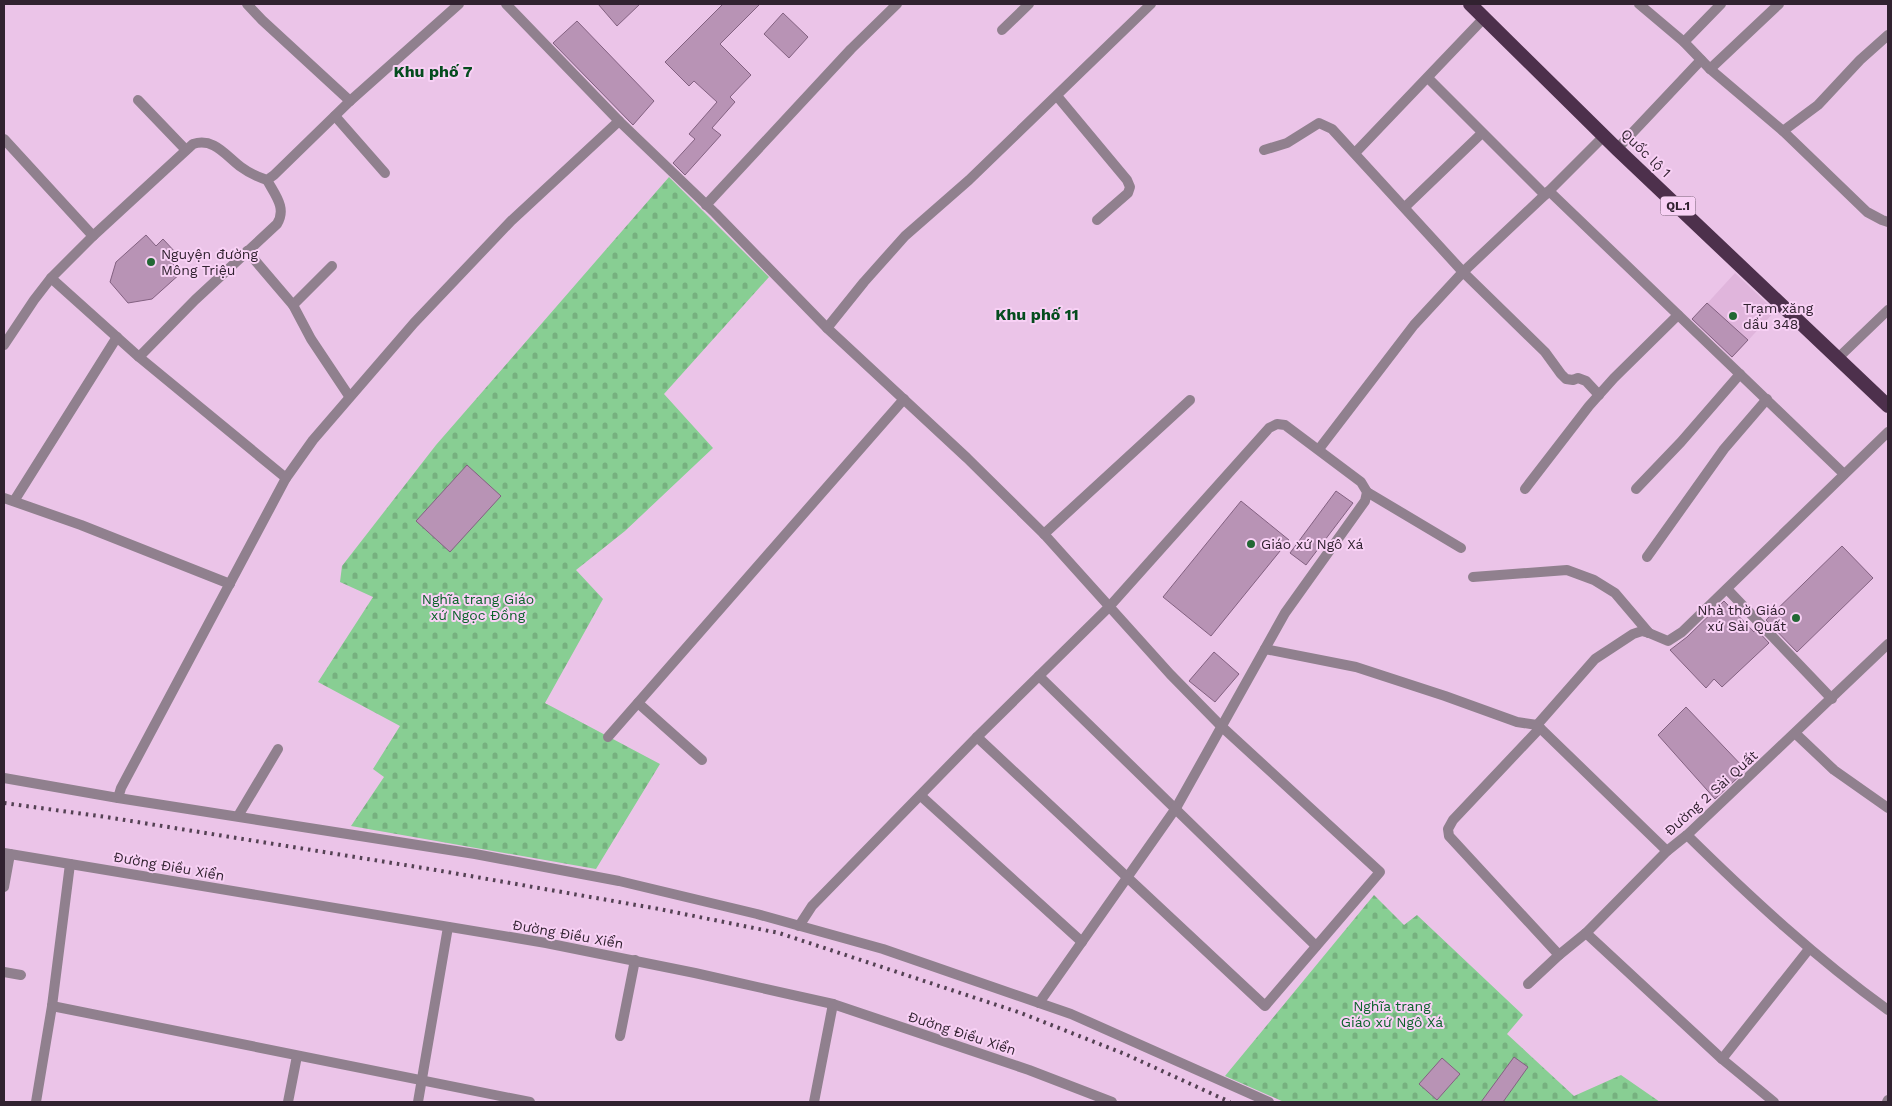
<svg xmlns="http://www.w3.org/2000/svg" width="1892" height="1106" viewBox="0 0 1892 1106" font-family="'Work Sans',sans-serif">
  <defs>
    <pattern id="cemetery-stones" width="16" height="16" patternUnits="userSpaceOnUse" patternTransform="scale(1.25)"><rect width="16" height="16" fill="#88ce93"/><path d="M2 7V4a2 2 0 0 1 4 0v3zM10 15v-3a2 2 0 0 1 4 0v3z" fill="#76b17f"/></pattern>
  </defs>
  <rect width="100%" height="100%" fill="#ebc4e8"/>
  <path fill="#e0b5dc" d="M1735,273l40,38 -43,47 -40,-38z"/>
  <g fill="url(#cemetery-stones)">
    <path d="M669,177l100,100 -105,117 49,54 -88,83 -49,39 27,29 -58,104 115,61 -64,105 -245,-43 33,-49 -11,-8 27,-43 -82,-44 55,-85 -33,-15 2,-16 94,-121z"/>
    <path d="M1374,895l30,30 13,-10 106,100 -16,19 67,62 47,-21 39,27h-376l-59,-26z"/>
  </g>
  <g fill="#b893b5" stroke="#836181">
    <path d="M598,4h42l-23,22z"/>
    <path d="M723,4h37l-40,40 31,31 -21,22 5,5 -23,26 9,7 -36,40 -12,-12 22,-24 -6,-5 28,-32 -23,-21 -5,5 -24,-24z"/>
    <path d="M783,13l25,24 -19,21 -25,-24z"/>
    <path d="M577,21l77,80 -21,24 -80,-82z"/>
    <path d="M146,235l10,11 7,-7 14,15 -7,7 11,12 -29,26 -24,4 -18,-21 6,-20z"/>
    <path d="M1707,303l41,37 -16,17 -40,-38z"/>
    <path d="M467,465l34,31 -51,56 -34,-31z"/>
    <path d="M1336,491l17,12 -47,62 -16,-12z"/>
    <path d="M1241,501l48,39 -78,96 -48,-39z"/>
    <path d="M1842,546l31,32 -76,74 -31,-32z"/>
    <path d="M1724,601l30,31 2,-3 13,14 -47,44 -8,-8 -8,9 -36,-38 17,-13z"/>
    <path d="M1214,652l25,22 -24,28 -26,-21z"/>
    <path d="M1686,707l60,63 -31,29 -57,-64z"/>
    <path d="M1514,1057l14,10 -25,35h-22z"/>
    <path d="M1442,1058l18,16 -23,26 -18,-16z"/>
  </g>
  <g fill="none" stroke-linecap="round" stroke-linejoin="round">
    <g stroke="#90808e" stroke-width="10">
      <path d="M1264,150l23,-7 32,-20 13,6 131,143 82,80 16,22 5,5 7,1 5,-2 8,3 13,14"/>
      <path d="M1473,577l94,-7 27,10 21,13 34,40"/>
      <path d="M1537,725l58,-66 38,-25 9,-3 7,2"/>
      <path d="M238,816l40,-67"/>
      <path d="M1528,984l31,-29"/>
    </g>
    <g stroke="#90808e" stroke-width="10">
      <path d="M247,4l15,16 88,81"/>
      <path d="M506,4l113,117 96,92 112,115 140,130 77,76 126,140 51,52 159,146 -115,134 -288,-269"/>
      <path d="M1639,4l45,38 26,27 73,62 84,81 15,8 6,2"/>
      <path d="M1002,30l27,-26"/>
      <path d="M1684,42l37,-38"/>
      <path d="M1710,69l69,-65"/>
      <path d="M1428,78l117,117"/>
      <path d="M1057,96l70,84 3,7 -2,6 -31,27"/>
      <path d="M138,100l48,50"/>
      <path d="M335,116l50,57"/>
      <path d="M619,121l-108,100 -97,102 -101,117 -27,38 -165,310 -3,10 357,56 144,27 138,33 126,35 188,65 198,88"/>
      <path d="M1783,131l35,-26 42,-45 28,-25"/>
      <path d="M4,139l89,97"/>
      <path d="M1617,149l84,-89"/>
      <path d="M1355,153l129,-135"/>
      <path d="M1549,191l295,283"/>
      <path d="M706,205l145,-156 46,-45"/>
      <path d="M1405,207l77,-74"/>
      <path d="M247,251l46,54"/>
      <path d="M332,266l-39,39 18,34 38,57"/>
      <path d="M51,278l88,79 147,121"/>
      <path d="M827,328l37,-46 41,-46 64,-56 182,-176"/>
      <path d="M4,345l30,-45 17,-22 42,-42 100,-92c21,-7 33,12 48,23 8,6 17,10 26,13l7,-5 76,-74 109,-97"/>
      <path d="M139,357l56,-57 82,-76c10,-16 -2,-29 -10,-44"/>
      <path d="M1838,358l50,-48"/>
      <path d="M1319,449l95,-124 49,-53 86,-81 55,-55"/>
      <path d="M1525,489l64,-83 25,-28 64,-63"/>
      <path d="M1636,489l45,-47 59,-68"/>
      <path d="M1367,492l94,56"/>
      <path d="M4,498l77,27 149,59"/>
      <path d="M14,501l103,-164"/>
      <path d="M1044,534l146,-134"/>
      <path d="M1647,557l77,-108 43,-50"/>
      <path d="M1727,589l105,110"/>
      <path d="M1649,633l19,8 14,-9 206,-200"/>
      <path d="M1265,649l91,18 89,29 72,26 20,3 130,126"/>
      <path d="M1039,676l277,270"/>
      <path d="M638,703l64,57"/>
      <path d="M1540,728l-87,92 -5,9 1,7 110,119 27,-22 81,-82 20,-16 201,-191"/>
      <path d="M1796,734l38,36 54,38"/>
      <path d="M608,737l296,-338"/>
      <path d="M4,778l114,20"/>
      <path d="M921,796l161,146"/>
      <path d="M1687,835c64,63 129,123 201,175"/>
      <path d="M4,887l6,-33"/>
      <path d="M799,926l13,-20 165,-169 132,-130 160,-179 8,-4 8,1 76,57 6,10 -2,9 -80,112 -109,195 -137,195"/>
      <path d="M1586,933l136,126 52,43"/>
      <path d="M4,972l17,3"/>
      <path d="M52,1006l478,96"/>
      <path d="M620,1036l15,-76"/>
      <path d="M1722,1059l87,-110"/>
      <path d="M36,1102l16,-96 18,-142"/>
      <path d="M288,1102l9,-46"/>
      <path d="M418,1102l30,-175"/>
      <path d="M814,1102l19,-98"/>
      <path d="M1887,1102l1,-2"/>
    </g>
    <path stroke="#90808e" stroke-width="10" d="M4,853l542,90 149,30 138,31 196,66 83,32"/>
    <path stroke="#4d304c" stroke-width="14" d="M1470,4l147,145 271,257"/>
    <path stroke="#544153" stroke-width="4" stroke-dasharray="2.5 5" stroke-linecap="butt" d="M4,803l102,14 330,53 223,39 120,24 242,80 104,41 105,48"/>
  </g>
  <g fill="#226834" stroke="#f8d1f5" stroke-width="2">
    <circle cx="151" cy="262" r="5"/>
    <circle cx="1733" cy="316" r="5"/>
    <circle cx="1251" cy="544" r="5"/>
    <circle cx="1796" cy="618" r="5"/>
  </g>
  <g text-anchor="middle" stroke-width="4" stroke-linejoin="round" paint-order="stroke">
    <rect fill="#f8d1f5" stroke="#6d566b" stroke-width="1" x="1660.5" y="196.5" width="35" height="19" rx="4"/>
    <g font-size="12" font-weight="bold" fill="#312230">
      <text x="1678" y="210">QL.1</text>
    </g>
    <g font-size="14" fill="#312230" stroke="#f8d1f5">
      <text transform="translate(1646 153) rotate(44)" y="5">Quốc lộ 1</text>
      <text transform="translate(1711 793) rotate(-42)" y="5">Đường 2 Sài Quất</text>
      <text transform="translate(169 866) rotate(10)" y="5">Đường Điều Xiển</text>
      <text transform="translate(568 934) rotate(10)" y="5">Đường Điều Xiển</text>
      <text transform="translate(962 1033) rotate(18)" y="5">Đường Điều Xiển</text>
    </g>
    <g font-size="14" fill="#312230" stroke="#f8d1f5" text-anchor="start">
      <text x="161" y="259">Nguyện đường<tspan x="161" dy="16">Mông Triệu</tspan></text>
      <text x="1743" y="313">Trạm xăng<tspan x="1743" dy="16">dầu 348</tspan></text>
      <text x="1261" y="549">Giáo xứ Ngô Xá</text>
      <text x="1786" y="615" text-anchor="end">Nhà thờ Giáo<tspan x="1786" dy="16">xứ Sài Quất</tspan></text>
    </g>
    <g font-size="14" fill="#0b632a" stroke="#f8d1f5">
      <text x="478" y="604">Nghĩa trang Giáo<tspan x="478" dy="16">xứ Ngọc Đồng</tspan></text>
      <text x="1392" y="1011">Nghĩa trang<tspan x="1392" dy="16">Giáo xứ Ngô Xá</tspan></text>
    </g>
    <g font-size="16" font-weight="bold" fill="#054c1e" stroke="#f8d1f5">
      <text x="433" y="77">Khu phố 7</text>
      <text x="1037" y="320">Khu phố 11</text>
    </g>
  </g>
  <rect width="1892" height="1106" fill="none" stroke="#312230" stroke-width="10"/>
</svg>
